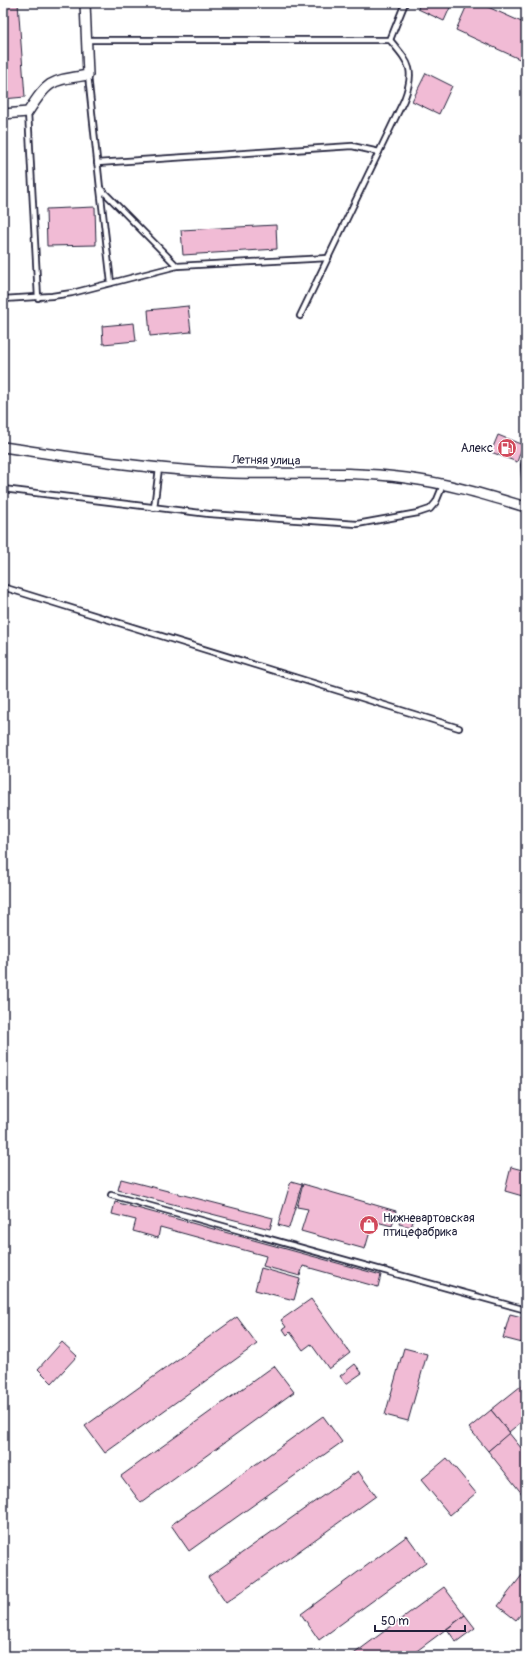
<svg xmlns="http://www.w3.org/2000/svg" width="529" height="1659" viewBox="0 0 529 1659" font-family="Pangolin,sans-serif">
  <rect width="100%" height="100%" fill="#fff"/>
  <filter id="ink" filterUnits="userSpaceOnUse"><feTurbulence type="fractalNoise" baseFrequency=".025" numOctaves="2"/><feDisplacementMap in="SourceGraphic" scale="8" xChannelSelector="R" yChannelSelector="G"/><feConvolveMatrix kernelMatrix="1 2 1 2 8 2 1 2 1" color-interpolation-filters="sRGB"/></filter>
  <g filter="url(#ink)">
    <g fill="#f1bbd5" stroke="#22223b">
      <path d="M3,3h15l7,94 -22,2z"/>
      <path d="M420,3h32l-8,18 -26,-12z"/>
      <path d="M468,3h11l47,21v38l-70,-32z"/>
      <path d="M426,73l26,13 -13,28 -27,-13z"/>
      <path d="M95,207l1,38 -49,1 -1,-37z"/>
      <path d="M276,225l1,24 -94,6 -2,-25z"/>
      <path d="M188,306l3,26 -41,4 -2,-26z"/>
      <path d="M134,323l2,18 -33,3 -1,-18z"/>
      <path d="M498,435l25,10 -6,17 -26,-10z"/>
      <path d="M511,1167l15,4v26l-21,-6z"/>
      <path d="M121,1179l152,39 -3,11 -152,-39z"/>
      <path d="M291,1181l11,3 -13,44 -11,-3z"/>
      <path d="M303,1184l93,27 -4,15 -19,-5 -8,28 -64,-18 7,-22 -11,-2z"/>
      <path d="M115,1202l266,73 -3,12 -75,-21 -3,10 -37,-10 3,-10 -106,-29 -2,11 -25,-7 3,-11 -24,-6z"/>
      <path d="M402,1213l13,3 -4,11 -12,-3z"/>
      <path d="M261,1268l39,11 -6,21 -39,-10z"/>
      <path d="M311,1299l39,54 -21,16 -18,-25 -8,6 -13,-18 -3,3 -4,-6 3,-2 -5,-7z"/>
      <path d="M510,1314l16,4v26l-23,-6z"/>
      <path d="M237,1317l20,27 -152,109 -20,-27z"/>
      <path d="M62,1342l15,14 -25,27 -14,-14z"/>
      <path d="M404,1348l23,6 -19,67 -23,-6z"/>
      <path d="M355,1364l7,9 -16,11 -6,-8z"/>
      <path d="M274,1366l20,26 -153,111 -20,-27z"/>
      <path d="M526,1382v36l-17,14 -18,-22z"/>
      <path d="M491,1410l19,23 -22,18 -19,-23z"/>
      <path d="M323,1416l19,26 -153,109 -18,-26z"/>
      <path d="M509,1433l17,21v39l-3,2 -35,-44z"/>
      <path d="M447,1458l29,35 -26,22 -29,-35z"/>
      <path d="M358,1471l18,25 -150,107 -18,-26z"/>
      <path d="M407,1536l19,26 -107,78 -18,-26z"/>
      <path d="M526,1570v38l-10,12 -18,-14z"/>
      <path d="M444,1587l21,28 -55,41h-59z"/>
      <path d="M465,1615l10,13 -19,14 -9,-13z"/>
    </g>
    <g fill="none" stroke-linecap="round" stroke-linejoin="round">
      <defs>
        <g id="service">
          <path d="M86,40h304l15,-37"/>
          <path d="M88,75l12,113 77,78 151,-8"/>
          <path d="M28,112l10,186"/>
          <path d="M97,163l255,-17 27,6"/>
          <path d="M100,188l11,95 66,-17"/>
          <path d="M3,299l49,-3 20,-3 39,-10"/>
          <path d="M300,316l104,-216c12,-31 5,-37 -14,-60"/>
          <path d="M526,458l-2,7 2,27"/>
          <path d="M3,489l206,25 148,10 61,-11 12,-4 6,-7 7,-17"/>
          <path d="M154,508l5,-40"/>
          <path d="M3,587l456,141"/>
          <path d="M111,1195l415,115"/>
        </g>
        <g id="minor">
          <path d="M3,114l25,-2c21,-33 23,-31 60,-37l-3,-72"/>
          <path d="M3,447c69,10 137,21 207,25 65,4 131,-3 196,6 41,5 80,17 120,29"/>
        </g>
      </defs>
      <use href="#service" stroke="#22223b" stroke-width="8"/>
      <use href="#minor" stroke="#22223b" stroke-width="12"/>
      <use href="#service" stroke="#fff" stroke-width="4.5"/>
      <use href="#minor" stroke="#fff" stroke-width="9"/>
    </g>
  </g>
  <defs>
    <symbol id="fuel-disc" viewBox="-11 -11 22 22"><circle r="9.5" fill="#d1495b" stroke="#fff"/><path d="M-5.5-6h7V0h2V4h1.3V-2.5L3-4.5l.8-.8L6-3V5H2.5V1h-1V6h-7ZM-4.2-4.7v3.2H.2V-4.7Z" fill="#fff"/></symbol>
    <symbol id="shop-disc" viewBox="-11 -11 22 22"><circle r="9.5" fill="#d1495b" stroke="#fff"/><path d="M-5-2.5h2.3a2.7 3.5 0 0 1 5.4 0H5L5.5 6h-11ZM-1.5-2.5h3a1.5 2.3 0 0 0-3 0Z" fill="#fff"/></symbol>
  </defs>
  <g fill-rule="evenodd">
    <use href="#fuel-disc" x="496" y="437" width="22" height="22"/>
    <use href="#shop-disc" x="358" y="1214" width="22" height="22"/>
  </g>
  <g text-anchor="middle" stroke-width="4" stroke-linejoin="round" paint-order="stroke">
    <g font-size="12" fill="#22223b" stroke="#fff" text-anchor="end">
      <text x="493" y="452">Алекс</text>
      <text x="383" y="1222" text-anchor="start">Нижневартовская<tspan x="383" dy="14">птицефабрика</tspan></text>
    </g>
    <g font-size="12" fill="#22223b" stroke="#fff">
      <text transform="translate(266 460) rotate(1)" y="4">Летняя улица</text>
    </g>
  </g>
  <rect width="529" height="1659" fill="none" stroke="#fff" stroke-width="16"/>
  <rect x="8" y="8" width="513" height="1643" fill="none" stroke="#22223b" stroke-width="1.5" filter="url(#ink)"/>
  <path d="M375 1625v6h90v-6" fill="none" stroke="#22223b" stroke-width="2"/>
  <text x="381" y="1625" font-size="12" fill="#22223b" stroke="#ffffff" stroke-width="3" paint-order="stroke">50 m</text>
</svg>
